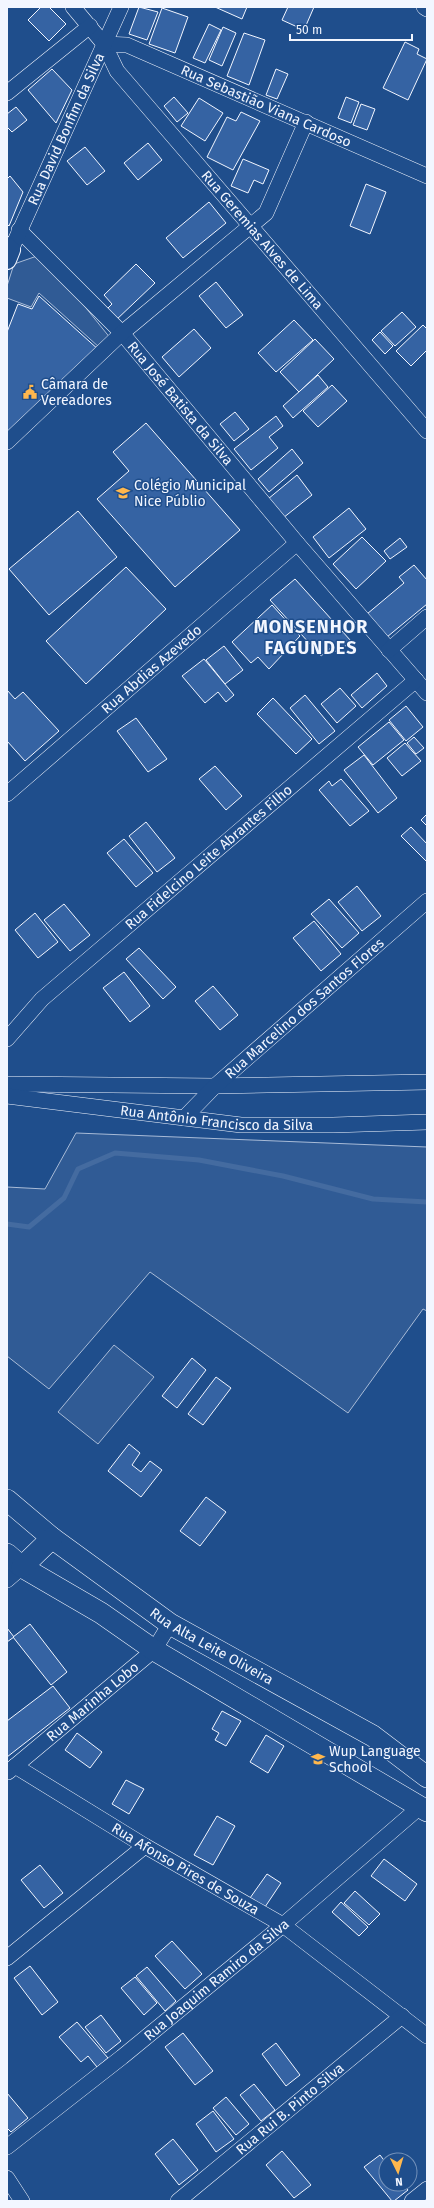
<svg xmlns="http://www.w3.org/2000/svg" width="434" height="2208" viewBox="0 0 434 2208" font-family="'Fira Sans',sans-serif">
  <rect width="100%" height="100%" fill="#1f4e8c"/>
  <g fill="#305b95" stroke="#a8bbd7">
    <path d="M37,256l12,6 62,77 -11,9 -61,-55 -8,14 -24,-9v-12l7,-22z"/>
    <path d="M76,1133l351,14v164l-4,-2 -75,104 -198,-141 -101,117 -42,-33v-169l38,2z"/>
    <path d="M114,1345l40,32 -56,67 -40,-32z"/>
  </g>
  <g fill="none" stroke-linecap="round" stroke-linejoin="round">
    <path stroke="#446ba0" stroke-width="5" d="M7,1224l22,3 35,-29 14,-29 37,-16 84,7 84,16 90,23 54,3"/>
  </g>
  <g fill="#3563a3" stroke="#f2f6ff">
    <path d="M41,7h8l17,17 -17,17 -21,-21z"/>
    <path d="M139,7l19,5 -11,28 -18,-6z"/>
    <path d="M215,7h32l-5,12z"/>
    <path d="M288,7h26l-10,23 -22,-10z"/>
    <path d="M162,8l26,9 -13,36 -26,-9z"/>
    <path d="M209,24l12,6 -16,33 -12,-5z"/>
    <path d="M223,27l13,6 -14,33 -13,-6z"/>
    <path d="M244,33l21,7 -16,45 -22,-9z"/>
    <path d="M405,42l14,7 -2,5 10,5 -19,41 -25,-12z"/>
    <path d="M52,69l20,21 -16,33 -28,-33z"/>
    <path d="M276,69l12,5 -11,25 -11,-4z"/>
    <path d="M174,97l14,16 -11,9 -13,-16z"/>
    <path d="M346,97l13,5 -8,21 -13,-5z"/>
    <path d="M199,98l24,15 -18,28 -24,-15z"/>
    <path d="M361,104l14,5 -8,21 -14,-5z"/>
    <path d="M16,107l11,13 -15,12 -5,-5v-13z"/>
    <path d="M241,112l19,9 -27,49 -26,-13 20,-40 9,4z"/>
    <path d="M148,143l14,17 -24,20 -14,-17z"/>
    <path d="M85,147l20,24 -18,14 -20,-24z"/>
    <path d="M243,159l26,11 -6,14 -9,-4 -6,13 -17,-7z"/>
    <path d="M10,176l13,16 -14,34 -2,-2v-45z"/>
    <path d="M366,184l20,8 -16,42 -20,-8z"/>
    <path d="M209,202l17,21 -43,35 -17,-20z"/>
    <path d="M136,264l19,19 -40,38 -10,-10 7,-7 -8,-9z"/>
    <path d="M216,282l27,33 -17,13 -27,-32z"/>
    <path d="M39,296l61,55 -93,83v-102l11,-28 14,5z"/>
    <path d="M402,312l14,15 -21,19 -14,-15z"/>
    <path d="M294,320l19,20 -37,32 -18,-19z"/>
    <path d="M423,325l4,4v21l-16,16 -15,-15z"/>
    <path d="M194,329l17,19 -32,29 -17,-20z"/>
    <path d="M380,332l13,14 -8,8 -13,-14z"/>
    <path d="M315,339l19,20 -35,33 -19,-20z"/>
    <path d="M318,375l10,12 -35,31 -10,-12z"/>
    <path d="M332,385l15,16 -29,26 -15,-16z"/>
    <path d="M235,412l14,17 -15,12 -14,-17z"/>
    <path d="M276,416l7,10 -14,11 9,11 -27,22 -17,-21z"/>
    <path d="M146,423l94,107 -65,57 -78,-88 32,-28 -16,-19z"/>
    <path d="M292,449l11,14 -34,29 -11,-13z"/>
    <path d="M297,475l15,20 -29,23 -15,-19z"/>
    <path d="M349,508l17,21 -37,29 -16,-21z"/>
    <path d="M78,511l39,46 -68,58 -40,-46z"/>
    <path d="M362,537l24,24 -30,28 -23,-25z"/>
    <path d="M400,538l7,9 -17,12 -6,-8z"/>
    <path d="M414,565l13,15v24l-40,33 -20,-23 37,-31 -5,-6z"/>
    <path d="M126,567l40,42 -80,75 -40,-43z"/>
    <path d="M295,579l56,62 -14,12 -5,-6 -11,9 -51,-56z"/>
    <path d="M272,605l28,31 -31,33 -11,-12 -7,6 -19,-21z"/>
    <path d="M224,646l19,24 -18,14 -19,-24z"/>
    <path d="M204,659l30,36 -8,7 -8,-10 -13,11 -23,-27z"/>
    <path d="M377,673l10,13 -25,22 -11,-13z"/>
    <path d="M340,688l16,18 -19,17 -16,-19z"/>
    <path d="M7,690l8,9 8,-7 36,39 -34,30 -18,-20z"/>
    <path d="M305,695l30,36 -16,13 -29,-36z"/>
    <path d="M273,698l39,41 -16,15 -39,-40z"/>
    <path d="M406,706l17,21 -17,14 -17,-21z"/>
    <path d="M136,718l31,41 -19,13 -31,-41z"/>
    <path d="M389,722l15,18 -31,25 -15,-18z"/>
    <path d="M414,737l10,11 -8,6 -9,-11z"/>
    <path d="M405,743l16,18 -19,15 -15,-18z"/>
    <path d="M364,755l33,43 -19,15 -34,-43z"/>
    <path d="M215,766l27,30 -16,14 -27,-31z"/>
    <path d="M341,779l28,32 -19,15 -31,-36 10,-9 3,5z"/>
    <path d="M427,814v12l-6,-6z"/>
    <path d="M146,822l29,36 -18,14 -28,-36z"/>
    <path d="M411,827l16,17v18l-26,-26z"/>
    <path d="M124,839l29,34 -17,14 -29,-34z"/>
    <path d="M357,886l24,30 -19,15 -24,-29z"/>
    <path d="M329,899l30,34 -17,15 -31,-34z"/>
    <path d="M64,904l26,31 -20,16 -26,-31z"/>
    <path d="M35,913l23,29 -20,16 -23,-28z"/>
    <path d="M314,921l27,33 -20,17 -28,-33z"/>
    <path d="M139,948l37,39 -13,12 -37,-40z"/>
    <path d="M124,972l26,34 -20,16 -27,-34z"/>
    <path d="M213,986l25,29 -18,15 -25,-29z"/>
    <path d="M192,1358l14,12 -29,38 -15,-12z"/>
    <path d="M216,1377l15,11 -28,37 -15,-11z"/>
    <path d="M129,1444l11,9 -8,12 9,7 9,-11 12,9 -21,27 -33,-26z"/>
    <path d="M206,1497l20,15 -26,34 -20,-15z"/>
    <path d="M30,1624l37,48 -16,13 -38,-48z"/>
    <path d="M7,1628l7,9 -7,5z"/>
    <path d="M53,1686l17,22 -63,49v-36z"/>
    <path d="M222,1711l19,10 -15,25 -11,-6 4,-7 -7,-4z"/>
    <path d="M77,1733l25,19 -12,16 -25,-18z"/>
    <path d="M266,1735l18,11 -16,27 -18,-11z"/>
    <path d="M126,1780l18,9 -15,25 -17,-10z"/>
    <path d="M217,1816l18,10 -22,39 -19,-10z"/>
    <path d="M384,1859l33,25 -12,17 -34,-25z"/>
    <path d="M40,1865l23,28 -19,15 -23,-28z"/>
    <path d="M267,1874l14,9 -16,24 -15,-9z"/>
    <path d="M355,1891l25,23 -11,11 -25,-22z"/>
    <path d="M341,1902l27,25 -9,9 -27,-24z"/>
    <path d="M172,1941l30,33 -17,15 -30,-33z"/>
    <path d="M30,1966l28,36 -16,13 -28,-37z"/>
    <path d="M147,1967l29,34 -11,10 -29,-35z"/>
    <path d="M135,1977l22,26 -13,12 -23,-27z"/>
    <path d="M101,2015l20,26 -15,12 -21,-26z"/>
    <path d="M77,2022l31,36 -11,9 -9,-11 -7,6 -22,-25z"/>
    <path d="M183,2033l30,38 -18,14 -30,-38z"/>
    <path d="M276,2043l24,32 -14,11 -24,-32z"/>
    <path d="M254,2084l21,26 -14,11 -21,-26z"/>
    <path d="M7,2093l21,25 -17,14 -4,-4z"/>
    <path d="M226,2097l23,27 -13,11 -23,-27z"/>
    <path d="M213,2111l21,28 -18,13 -20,-28z"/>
    <path d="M173,2139l25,31 -19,15 -24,-31z"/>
    <path d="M282,2151l29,34 -17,13 -28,-33z"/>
    <path d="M380,2155l6,8v21h17l5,6 -14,11h-2l-28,-34z"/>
  </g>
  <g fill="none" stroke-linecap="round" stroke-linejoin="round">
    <defs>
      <g id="minor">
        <path id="s1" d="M73,7l31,37 13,27 310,360"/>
        <path d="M424,7l3,2"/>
        <path id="s2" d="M104,44l23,1 300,131"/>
        <path d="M7,93l83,-67"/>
        <path id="s3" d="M19,230l103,103 175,210 130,150"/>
        <path id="s4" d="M11,250l110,-243"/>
        <path d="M7,442l115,-109 144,-120 40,-91"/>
        <path d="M389,650l38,-33"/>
        <path id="s5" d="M7,794l290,-251"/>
        <path id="s6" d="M7,1039l35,-40 374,-319"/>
        <path d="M7,1084l208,2 212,-4"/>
        <path id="s7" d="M7,1096l234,29h92l94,-3"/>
        <path id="s8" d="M184,1118l31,-32 212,-185"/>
        <path d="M7,1580l15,-13"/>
        <path id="s9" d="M15,1766l130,80 138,79 144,111"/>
        <path id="s10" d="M8,1772l146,-122 16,-26"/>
        <path d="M7,1958l138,-112"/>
        <path id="s11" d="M7,2147l115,-90 161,-132 138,-119"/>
        <path d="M7,2178l15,23"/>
        <path id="s12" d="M178,2201l224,-185"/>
        <path d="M412,2201l15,-12"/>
      </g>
      <path id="tertiary" d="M7,246l4,4 -4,10"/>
      <g id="secondary">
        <path id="s13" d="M7,1500l45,38 118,86 203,112 54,41"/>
        <path d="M7,1554l15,13 79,46 53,37 273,161"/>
        <path d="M22,1567l30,-29"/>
      </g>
    </defs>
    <use href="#minor" stroke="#f2f6ff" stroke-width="16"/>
    <use href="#tertiary" stroke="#f2f6ff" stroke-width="20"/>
    <use href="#secondary" stroke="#f2f6ff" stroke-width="22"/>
    <use href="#minor" stroke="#1f4e8c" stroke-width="15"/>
    <use href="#tertiary" stroke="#1f4e8c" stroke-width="18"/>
    <use href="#secondary" stroke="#1f4e8c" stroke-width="21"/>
  </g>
  <defs>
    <symbol id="civic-bare" viewBox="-9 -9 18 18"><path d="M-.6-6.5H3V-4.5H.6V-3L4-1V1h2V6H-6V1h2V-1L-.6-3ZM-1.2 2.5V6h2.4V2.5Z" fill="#ffb74d" stroke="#1f4e8c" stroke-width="2.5" paint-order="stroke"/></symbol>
    <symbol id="school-bare" viewBox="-9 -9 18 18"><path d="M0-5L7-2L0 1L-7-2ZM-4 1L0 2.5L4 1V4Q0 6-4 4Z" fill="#ffb74d" stroke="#1f4e8c" stroke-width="2.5" paint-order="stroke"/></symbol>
  </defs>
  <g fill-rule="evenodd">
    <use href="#civic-bare" x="20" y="382" width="20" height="20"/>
    <use href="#school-bare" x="113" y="483" width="20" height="20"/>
    <use href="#school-bare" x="308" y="1749" width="20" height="20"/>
  </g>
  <g text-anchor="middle" stroke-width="3" stroke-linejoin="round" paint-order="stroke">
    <g font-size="14" fill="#f2f6ff" stroke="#1f4e8c">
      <text dy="5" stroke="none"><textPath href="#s2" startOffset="175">Rua Sebastião Viana Cardoso</textPath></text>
      <text dy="5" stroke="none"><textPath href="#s4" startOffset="133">Rua David Bonfim da Silva</textPath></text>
      <text dy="5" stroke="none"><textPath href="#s1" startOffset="301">Rua Geremias Alves de Lima</textPath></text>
      <text dy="5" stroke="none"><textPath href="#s3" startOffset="237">Rua José Batista da Silva</textPath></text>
      <text dy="5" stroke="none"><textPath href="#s5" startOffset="191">Rua Abdias Azevedo</textPath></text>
      <text dy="5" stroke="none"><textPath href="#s6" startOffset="272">Rua Fidelcino Leite Abrantes Filho</textPath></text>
      <text dy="5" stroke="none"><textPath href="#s8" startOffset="163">Rua Marcelino dos Santos Flores</textPath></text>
      <text dy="5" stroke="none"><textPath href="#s7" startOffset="211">Rua Antônio Francisco da Silva</textPath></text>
      <text dy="5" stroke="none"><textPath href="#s13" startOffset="252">Rua Alta Leite Oliveira</textPath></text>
      <text dy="5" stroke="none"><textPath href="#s10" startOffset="110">Rua Marinha Lobo</textPath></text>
      <text dy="5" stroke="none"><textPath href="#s9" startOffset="199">Rua Afonso Pires de Souza</textPath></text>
      <text dy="5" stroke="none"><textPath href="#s11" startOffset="268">Rua Joaquim Ramiro da Silva</textPath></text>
      <text dy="5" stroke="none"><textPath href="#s12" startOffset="145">Rua Rui B. Pinto Silva</textPath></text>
    </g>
    <g font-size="14" fill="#f2f6ff" stroke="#1f4e8c" text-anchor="start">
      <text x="41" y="389">Câmara de<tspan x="41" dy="16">Vereadores</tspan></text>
      <text x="134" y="490">Colégio Municipal<tspan x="134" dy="16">Nice Públio</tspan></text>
      <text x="329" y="1756">Wup Language<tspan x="329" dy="16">School</tspan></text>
    </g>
    <g font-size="18" font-weight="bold" letter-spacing="1" fill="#f2f6ff" stroke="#1f4e8c">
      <text x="311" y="633">MONSENHOR<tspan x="311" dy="21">FAGUNDES</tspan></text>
    </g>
  </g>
  <rect width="434" height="2208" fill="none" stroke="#f2f6ff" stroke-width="16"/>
  <g transform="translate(398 2172) rotate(175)"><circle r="19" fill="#1f4e8c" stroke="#7391ba"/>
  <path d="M0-3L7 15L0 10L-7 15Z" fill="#ffb74d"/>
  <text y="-6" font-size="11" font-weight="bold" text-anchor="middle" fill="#f2f6ff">N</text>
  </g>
  <path d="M290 34v6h122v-6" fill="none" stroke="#f2f6ff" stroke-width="2"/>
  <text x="296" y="34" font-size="12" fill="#f2f6ff" stroke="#1f4e8c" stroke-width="3" paint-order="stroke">50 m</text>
</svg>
